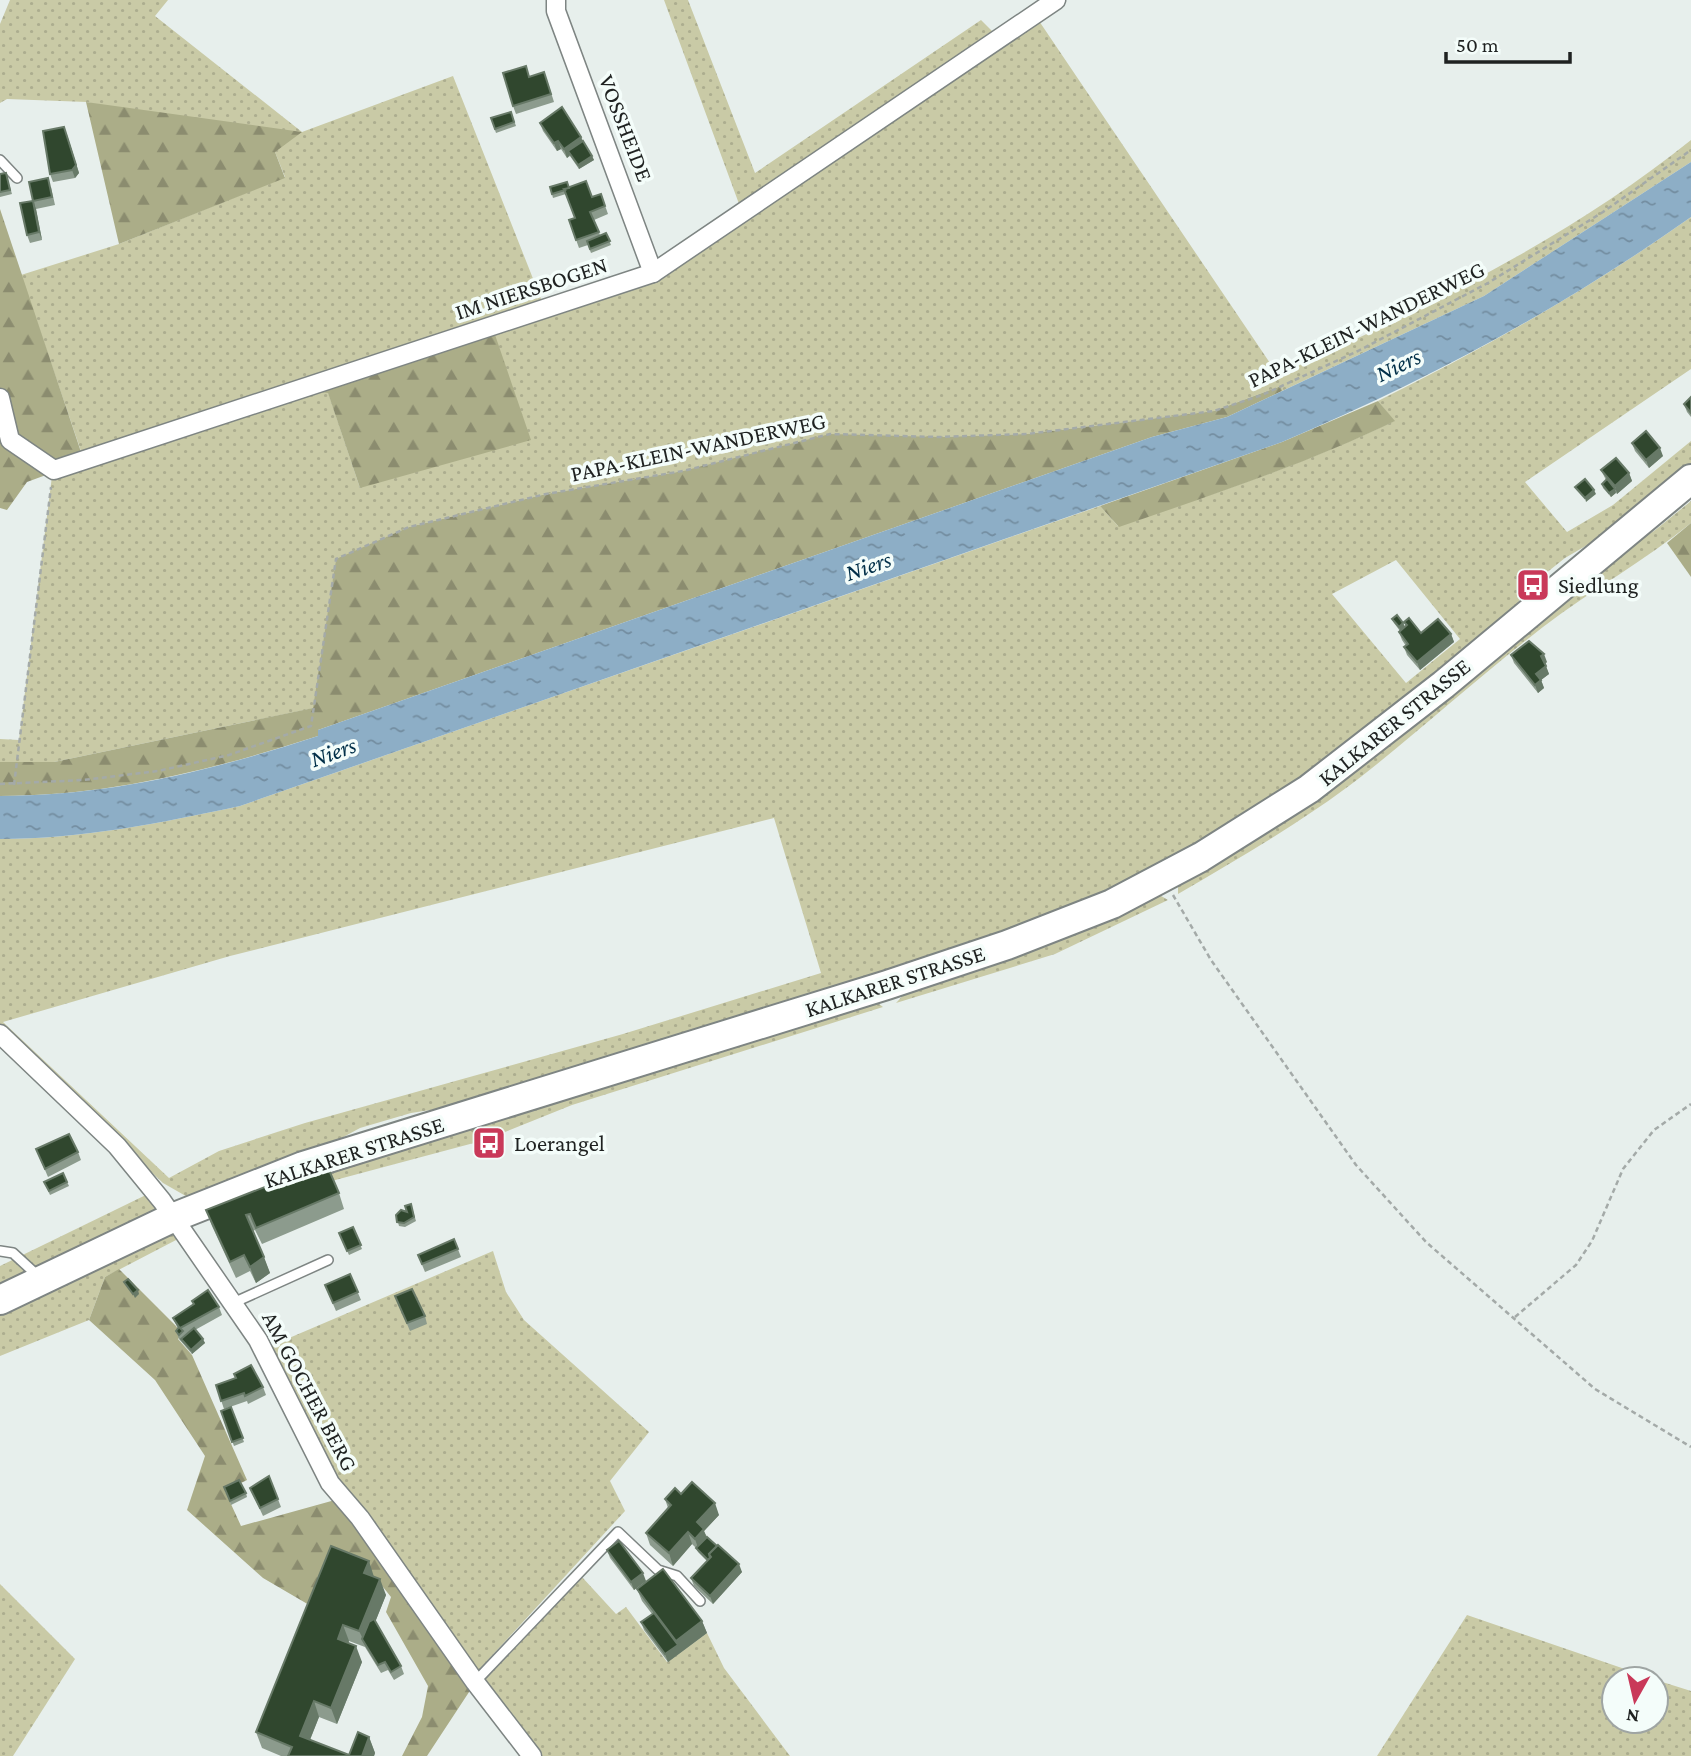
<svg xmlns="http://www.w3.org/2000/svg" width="1691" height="1756" viewBox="0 0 1691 1756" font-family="'Crimson Pro',serif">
  <defs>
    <pattern id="grass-dots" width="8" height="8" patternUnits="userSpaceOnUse" patternTransform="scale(1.75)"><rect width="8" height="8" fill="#c9caa6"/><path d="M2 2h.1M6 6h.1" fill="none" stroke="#acad8f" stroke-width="1.8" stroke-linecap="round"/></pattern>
    <pattern id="forest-firs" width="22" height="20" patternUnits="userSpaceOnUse" patternTransform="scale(1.75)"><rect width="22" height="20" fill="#abad88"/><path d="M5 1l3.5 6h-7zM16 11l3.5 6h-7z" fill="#8b8c6f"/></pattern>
    <pattern id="water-ripples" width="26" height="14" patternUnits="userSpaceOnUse" patternTransform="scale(1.75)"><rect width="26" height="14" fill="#8daec6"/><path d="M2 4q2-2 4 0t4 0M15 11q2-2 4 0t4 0" fill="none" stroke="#738da0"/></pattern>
  </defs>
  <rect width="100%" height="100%" fill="#e7efec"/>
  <g fill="url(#grass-dots)" fill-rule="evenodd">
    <path d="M10,0h158l-13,16 147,116 151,-56 92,233 108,-36 89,-61 -78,-212h24l67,173 226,-153 18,18 36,-23 243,360c144,-65 290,-136 413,-235v22l-207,134 -202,95 -1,-5 -67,25 -187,23 -89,3 -255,34 -137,23 -137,33 -73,33 -22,148 -260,54h-54v-23l19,1 33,-264 32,-16 -63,-185 98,-31 166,-67 -10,-25 -188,-50 -80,-3 -7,4v-79zM492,326l-132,162 -32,-96 -25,-2z"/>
    <path d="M1691,217v152l-166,113 42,50 46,-27 78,-64v24l-85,69 -41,24 -34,27 -24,32 -201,161 -172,103 -197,77 -487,149 -39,6 -51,15 -35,19 -134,52 -28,-16 -163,-154v-190c81,0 161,-16 240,-33l860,-300 18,20c93,-31 187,-62 276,-105l-16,-20c109,-54 213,-113 313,-184zM1396,560l64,79 -54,44 -74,-89zM774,818l47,155 -198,61 -318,89 -86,28 -50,27 -166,-156 227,-66z"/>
    <path d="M1691,501v22c-46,38 -100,67 -148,104 -62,48 -120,101 -181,149 -58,45 -121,81 -184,118v-13l439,-329 37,-21z"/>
    <path d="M1156,893l12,7 -113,54 -159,49 13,-14z"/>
    <path d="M874,1000l9,7 -311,98 -87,35 -236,63 -59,24 7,-9 205,-74 83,-19 46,-21z"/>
    <path d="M152,1192l4,22 -156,74v-22z"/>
    <path d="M172,1233l6,6 -73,38 -16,43 -89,36v-45z"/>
    <path d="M493,1251l13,41 18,28 125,112 -39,49 15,30 -150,163 -142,-197 -65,-130z"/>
    <path d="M582,1577l34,37 10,-7 41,55 40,-29 17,35 66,88h-254l-55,-72z"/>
    <path d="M0,1584l75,75 -62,97h-13z"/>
    <path d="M1467,1615l187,64h-40v42h42v-41l35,11v65h-314z"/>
  </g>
  <g fill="url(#forest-firs)">
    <path d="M86,102l216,30 -27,20 10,26 -166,66z"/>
    <path d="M0,209l84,252 -57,21 -20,28 -7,-2z"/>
    <path d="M492,326l39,114 -171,48 -32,-95 -27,-3z"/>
    <path d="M1281,386l1,5 -55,26 -75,20 -834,293v6c-103,33 -208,60 -318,60v-34h54l259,-54 23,-149 73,-32 137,-33 137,-23 147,-37 108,3 89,-3 187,-23z"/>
    <path d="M1378,401l17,20c-89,43 -183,74 -276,106l-19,-21 182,-64z"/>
    <path d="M1691,523v54l-24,-34z"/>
    <path d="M119,1269l57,57 6,9 -4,4 14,16 55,125 -22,11 16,35 94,-26 19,20 119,166 -46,70h-25l20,-39 6,-31 -42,-74 5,-15 -16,-20 -39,-17 -20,49 -53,-31 -76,-68 18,-54 -50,-76 -66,-60 16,-43z"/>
  </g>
  <path fill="url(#water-ripples)" d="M1691,162v55c-130,92 -263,163 -409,225l-1042,364c-79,17 -159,33 -240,33v-43c110,0 214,-26 318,-60v-6l834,-293 75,-20 257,-121z"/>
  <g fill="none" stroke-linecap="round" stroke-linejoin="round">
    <defs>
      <g id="service">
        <path d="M0,160l17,18"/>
        <path d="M0,1251l13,2 25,23"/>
        <path d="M233,1303l95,-43"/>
        <path d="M475,1682l143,-150 40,38 19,6 23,25"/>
      </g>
      <g id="minor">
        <path d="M556,0v11l97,262"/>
        <path d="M0,398l10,42 44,30 599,-197 403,-273"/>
        <path d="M0,1034l117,112 45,55 96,139 72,143 30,35 115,164 57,74"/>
      </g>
      <path id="primary" d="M0,1300l172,-82 131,-52 584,-181 120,-40 105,-41 89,-47 108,-68 134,-104 248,-206"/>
    </defs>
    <use href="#service" stroke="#7e8583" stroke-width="12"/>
    <use href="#minor" stroke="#7e8583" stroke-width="21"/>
    <use href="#primary" stroke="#7e8583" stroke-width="32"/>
    <g stroke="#a4aaa8" stroke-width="2.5" stroke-dasharray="5 3.5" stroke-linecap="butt">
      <path d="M0,784l83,-4 75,-9 71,-16 82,-29 25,-167 73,-32 137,-33 137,-23 147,-37 108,3 89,-3 187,-23 48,-16 96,-44 130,-68 115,-71 88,-62"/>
      <path d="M14,785l37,-298"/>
      <path d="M1173,895l38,65 145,205 70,77 169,147 96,58"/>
      <path d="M1515,1317l61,-52 16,-24 31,-72 31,-39 37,-26"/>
    </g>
    <use href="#service" stroke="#fff" stroke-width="9"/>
    <use href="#minor" stroke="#fff" stroke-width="18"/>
    <use href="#primary" stroke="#fff" stroke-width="28"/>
  </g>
  <g fill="#8c9b8d">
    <path d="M530,77l17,3 7,22 -38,12 -3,-8z"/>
    <path d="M511,112l5,14 -20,7 -5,-15z"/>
    <path d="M540,123l41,14 13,23 -15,9 -9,-13 -3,2 -6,-9 -4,2 -14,-20z"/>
    <path d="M67,135l12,38 -4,5 -22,4 -3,-8z"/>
    <path d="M6,173l6,21 -12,3v-23z"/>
    <path d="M51,187l4,18 -19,4 6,31 -12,3 -3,-8 6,-34z"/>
    <path d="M550,187h19l23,10 9,-3 7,20 -14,6 6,15 6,-2 5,12 -20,8 -3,-8 -9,3 -10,-28 6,-2 -9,-24 -13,4z"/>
    <path d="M1691,397v20l-4,-5 -3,-8z"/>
    <path d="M1632,443l31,13 -14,12 -14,-17z"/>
    <path d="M1601,470l28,3 3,8 -15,13 -1,-2 -5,5 -8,-9 -1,-4 4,-4z"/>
    <path d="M1392,619l11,4 2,4 1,-1 -2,-4 17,11 30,1 3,8 -34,28 -13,-15 -3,-8 2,-1 -4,-6 -3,-8 1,-1 -6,-8z"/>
    <path d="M1511,655l36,7 -2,2 4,10 -8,6 3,8 -6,5 -24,-30z"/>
    <path d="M36,1149l42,3 3,8 -33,17z"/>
    <path d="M63,1173l6,13 -19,9 -6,-13z"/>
    <path d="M339,1193l5,16 -82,35 -7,-14 -2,1 17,42 -14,10 -6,-12 -14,7 -24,-52 -6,-16z"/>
    <path d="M411,1204l5,17 -11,6 -6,-1 -3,-11 11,-3z"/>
    <path d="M353,1227l9,22 -13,6 -10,-22z"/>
    <path d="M454,1239l7,18 -36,15 -7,-17z"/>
    <path d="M350,1274l11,26 -25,11 -11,-26z"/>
    <path d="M395,1296l30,20 2,8 -17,7z"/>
    <path d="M192,1301l27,6 3,8 -27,15 10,13 -13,11 -13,-15 -3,-8 2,-2 -5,-11 20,-13z"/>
    <path d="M234,1374l29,13 3,8 -18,9 -1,-3 -23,8 -8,-24 20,-6z"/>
    <path d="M231,1407l13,35 -10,4 -13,-35z"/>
    <path d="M269,1476l12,31 -18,9 -13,-28z"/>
    <path d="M224,1487l22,6 1,4 -16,8z"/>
    <path d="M681,1494l38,21 -15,16 3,6 35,35 -29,32 -19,-18 -3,-8 16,-17 -9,-9 -2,-4 -4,-4 -19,22 -23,-21 -4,-12 22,-25 -3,-9z"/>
    <path d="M607,1550l39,31 -12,9 -24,-32z"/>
    <path d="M374,1577l12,18 -11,27 26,44 3,8 -10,6 -6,-10 -7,3 -16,-26 -16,-6 -1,2 14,19 -25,62 -18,-7 -9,23 39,15 20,-18 6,16 -1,3h-93l-19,-8 -6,-16z"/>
    <path d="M637,1589l65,32 5,12 -39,29 -24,-32 -3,-8 11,-8 -10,-13z"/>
  </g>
  <g fill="#677967">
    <path d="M67,135l12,38 -4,5 -3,-8z"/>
    <path d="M581,137l3,9 -16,5 2,4 -3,3 -3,-9z"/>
    <path d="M558,141l3,8 -4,2 -3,-8z"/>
    <path d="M592,156l2,4 -15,9 -1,-4z"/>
    <path d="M33,201l3,8 6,31 -3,-8z"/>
    <path d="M1660,448l3,8 -14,12 -3,-8z"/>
    <path d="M1629,473l3,8 -15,13 -2,-8z"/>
    <path d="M1615,489l1,4 -5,4 -2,-4z"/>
    <path d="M1594,490l2,4 -10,8 -1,-4z"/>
    <path d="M1403,623l2,4 -5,4 -1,-4z"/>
    <path d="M1451,634l3,8 -34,28 -3,-8z"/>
    <path d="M1544,654l3,8 -3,2 -3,-8z"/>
    <path d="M1546,666l3,8 -8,6 3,8 -6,5 -3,-8 1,-11z"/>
    <path d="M264,1257l6,16 -14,10 -6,-16z"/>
    <path d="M138,1290l1,4 -4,4 -2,-4z"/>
    <path d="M203,1339l2,4 -13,11 -1,-4z"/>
    <path d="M715,1503l4,12 -15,16 4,10 -9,10 -4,-12 2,-17z"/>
    <path d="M688,1532l4,12 -19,22 -4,-13z"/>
    <path d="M369,1561l5,16 -10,-4z"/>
    <path d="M739,1564l3,8 -29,32 -3,-8z"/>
    <path d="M643,1573l3,8 -12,9 -3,-8z"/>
    <path d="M380,1579l6,16 -20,50 -7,-14z"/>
    <path d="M702,1621l5,12 -39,29 -3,-8 13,-9 -2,-4z"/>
    <path d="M343,1625l6,16 -5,14 -6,-16z"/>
    <path d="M356,1646l6,16 -25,62 -6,-16z"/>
    <path d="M314,1701l5,16 -14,35 -5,-16z"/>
    <path d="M369,1737l6,16 -1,3h-12z"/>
  </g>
  <g fill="#30472e" stroke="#677967" stroke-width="2">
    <path d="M526,66l3,11 15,-5 7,22 -38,12 -10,-33z"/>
    <path d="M562,107l19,30 -17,12 -6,-8 -4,2 -14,-20z"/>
    <path d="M511,112l3,10 -19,7 -4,-11z"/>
    <path d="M64,127l12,38 -4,5 -22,4 -7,-43z"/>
    <path d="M583,141l9,15 -14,9 -10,-14z"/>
    <path d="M6,173l4,17 -10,2v-18z"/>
    <path d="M48,178l4,19 -19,4 6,31 -12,3 -7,-32 13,-2 -4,-19z"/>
    <path d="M586,181l6,16 9,-3 4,12 -15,6 9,20 -23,8 -7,-20 6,-2 -11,-29z"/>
    <path d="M567,182l2,6 -5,1 1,1 -13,4 -2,-7z"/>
    <path d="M606,233l4,8 -20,8 -3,-8z"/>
    <path d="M1691,397v16l-7,-9z"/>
    <path d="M1646,431l14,17 -14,12 -14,-17z"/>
    <path d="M1616,458l13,15 -14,13 -14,-16z"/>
    <path d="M1585,479l9,11 -9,8 -10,-11z"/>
    <path d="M1607,479l8,10 -6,4 -7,-9z"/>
    <path d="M1397,615l6,8 -4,4 -7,-8z"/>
    <path d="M1409,618l12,15 17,-14 13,15 -34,28 -13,-15 4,-3 -9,-12 8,-7 -3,-3z"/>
    <path d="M1529,641l15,13 -3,2 5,10 -10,8 5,6 -6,5 -24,-30z"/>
    <path d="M69,1134l9,18 -33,17 -9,-20z"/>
    <path d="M326,1163l13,30 -83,35 -6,-14 -4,1 18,42 -14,10 -6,-12 -14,7 -24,-52z"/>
    <path d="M63,1173l4,9 -18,9 -5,-9z"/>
    <path d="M411,1204l3,13 -10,6 -7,-1 -1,-7 5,-5 6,2 -2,-6z"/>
    <path d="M353,1227l8,18 -14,6 -8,-18z"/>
    <path d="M454,1239l4,10 -36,15 -4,-9z"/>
    <path d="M350,1274l8,18 -25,11 -8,-18z"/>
    <path d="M128,1279l10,11 -5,4 -9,-12z"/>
    <path d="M412,1289l13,27 -18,7 -12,-27z"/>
    <path d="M208,1290l11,17 -39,21 3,3 -4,4 -3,-4 3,-4 -6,-9 21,-14 -2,-3z"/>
    <path d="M194,1328l9,11 -12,11 -10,-11z"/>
    <path d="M251,1365l12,22 -18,9 -1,-3 -23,8 -5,-16 20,-7 -2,-4z"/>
    <path d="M231,1407l12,31 -11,4 -11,-31z"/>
    <path d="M269,1476l9,23 -18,9 -10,-20z"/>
    <path d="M239,1480l7,13 -16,8 -6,-14z"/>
    <path d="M692,1482l23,21 -18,19 7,7 -9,10 -7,-7 -19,21 -23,-20 25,-28 -6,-6 10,-11 6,6z"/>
    <path d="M707,1537l10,9 -8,8 1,4 -2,2 -12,-12z"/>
    <path d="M619,1541l24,32 -12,9 -24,-32z"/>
    <path d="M718,1545l21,19 -29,32 -19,-18 20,-21 -2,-3z"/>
    <path d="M331,1546l38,15 -5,12 16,6 -21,52 -16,-6 -5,14 18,7 -25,62 -17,-7 -14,35 49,19 9,-23 11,5 -7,19h-74l4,-9 -36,-15z"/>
    <path d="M663,1569l39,52 -26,20 -39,-52z"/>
    <path d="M654,1613l24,32 -13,9 -24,-32z"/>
    <path d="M374,1619l27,47 -10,6 -6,-10 -7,3 -16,-26 7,-17z"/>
  </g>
  <defs>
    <symbol id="bus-square" viewBox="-11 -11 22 22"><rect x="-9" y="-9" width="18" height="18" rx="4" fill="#c93959" stroke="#f4fdfa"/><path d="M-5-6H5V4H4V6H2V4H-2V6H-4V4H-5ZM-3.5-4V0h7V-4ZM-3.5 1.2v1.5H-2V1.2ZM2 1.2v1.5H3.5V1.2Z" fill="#fff"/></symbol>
  </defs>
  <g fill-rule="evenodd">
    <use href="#bus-square" x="1514" y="566" width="38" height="38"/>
    <use href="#bus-square" x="470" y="1124" width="38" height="38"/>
  </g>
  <g text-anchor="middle" stroke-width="7" stroke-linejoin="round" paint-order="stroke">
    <g font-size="23" fill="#1f2221" stroke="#f4fdfa">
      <text transform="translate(626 128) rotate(69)" y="8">VOSSHEIDE</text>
      <text transform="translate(531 288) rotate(-18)" y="8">IM NIERSBOGEN</text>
      <text transform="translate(1366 324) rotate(-26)" y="8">PAPA-KLEIN-WANDERWEG</text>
      <text transform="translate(698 447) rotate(-12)" y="8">PAPA-KLEIN-WANDERWEG</text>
      <text transform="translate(1394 722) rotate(-39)" y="8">KALKARER STRASSE</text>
      <text transform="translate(895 981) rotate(-18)" y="8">KALKARER STRASSE</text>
      <text transform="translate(354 1152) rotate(-18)" y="8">KALKARER STRASSE</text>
      <text transform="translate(310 1391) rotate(62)" y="8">AM GOCHER BERG</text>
    </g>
    <g font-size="23" fill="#1f2221" stroke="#f4fdfa" text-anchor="start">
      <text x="1558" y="593">Siedlung</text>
      <text x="514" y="1151">Loerangel</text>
    </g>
    <g font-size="24" font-style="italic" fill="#012f48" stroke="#f4fdfa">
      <text transform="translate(1398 365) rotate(-26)" y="8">Niers</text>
      <text transform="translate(868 566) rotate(-19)" y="8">Niers</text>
      <text transform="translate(333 752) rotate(-20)" y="8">Niers</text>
    </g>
  </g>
  <g transform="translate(1635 1700) rotate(188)"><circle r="33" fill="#f4fdfa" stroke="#9fa5a3" stroke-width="2"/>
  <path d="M0-5L12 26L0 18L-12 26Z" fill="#c93959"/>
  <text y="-10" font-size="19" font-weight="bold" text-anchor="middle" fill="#1f2221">N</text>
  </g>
  <path d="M1446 52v10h124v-10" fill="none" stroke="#1f2221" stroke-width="3.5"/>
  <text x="1456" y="52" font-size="21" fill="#1f2221" stroke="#f4fdfa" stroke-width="5" paint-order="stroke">50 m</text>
</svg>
